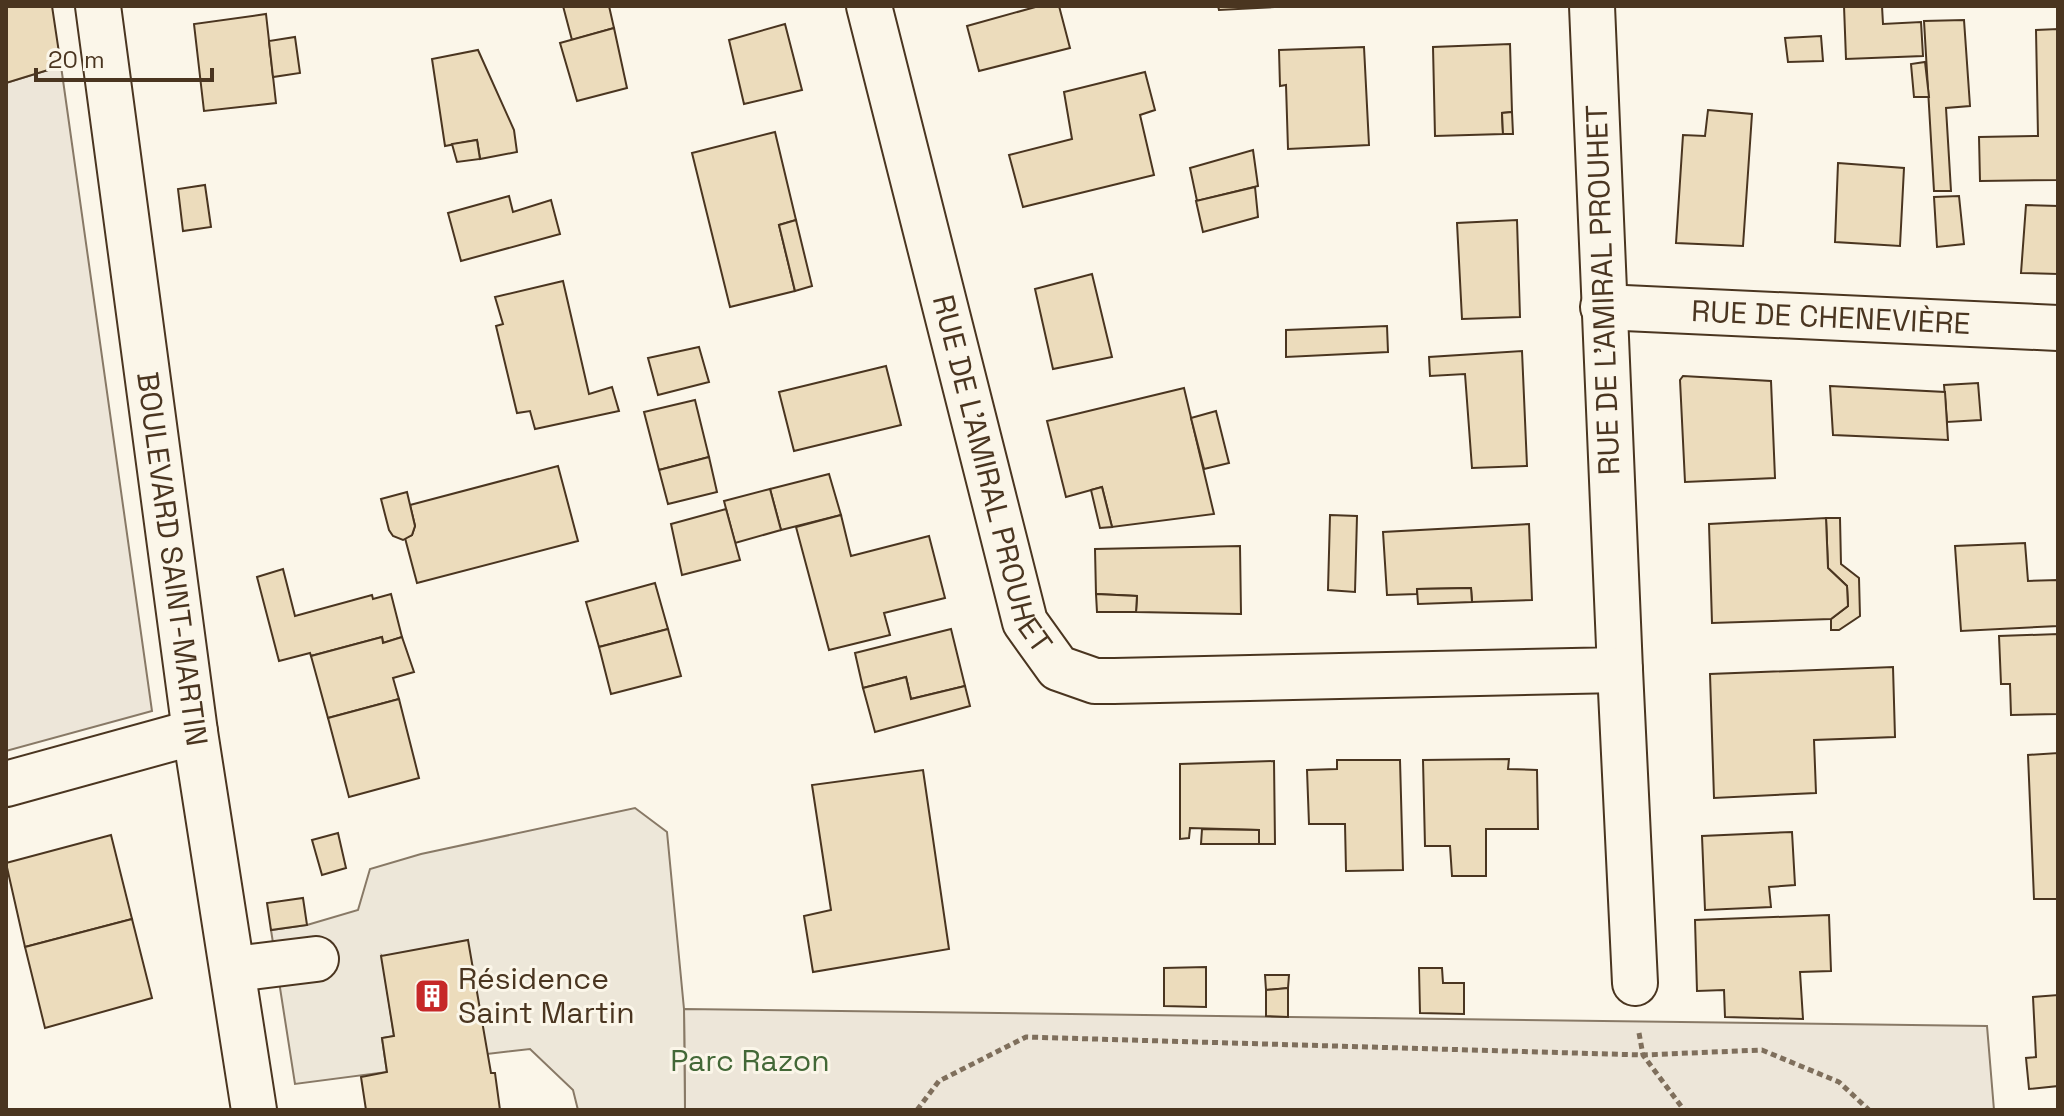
<svg xmlns="http://www.w3.org/2000/svg" width="2064" height="1116" viewBox="0 0 2064 1116" font-family="'Space Grotesk',sans-serif">
  <rect width="100%" height="100%" fill="#fbf6e9"/>
  <g fill="#ede6d9" stroke="#887966" stroke-width="2">
    <path d="M61,66l91,645 -146,40v-668z"/>
    <path d="M684,1009l1303,17 7,84h-1309z"/>
  </g>
  <path fill="#ede7d9" stroke="#887966" stroke-width="2" d="M635,808l32,24 17,177 1,101h-107l-5,-20 -43,-41 -43,5 -105,-98 12,80 -12,2 5,34 -92,12 -24,-154 36,-5 51,-15 12,-41 51,-15z"/>
  <g fill="#ecdcbc" stroke="#4a3520" stroke-width="2">
    <path d="M6,6h46l9,60 -55,17z"/>
    <path d="M563,6h46l5,22 -42,12z"/>
    <path d="M1039,6h20l11,42 -91,23 -12,-45z"/>
    <path d="M1218,6h75l-74,4z"/>
    <path d="M1844,6h38l1,18 38,-2 2,34 -77,3z"/>
    <path d="M266,14l10,89 -72,8 -10,-87z"/>
    <path d="M1964,20l6,86 -24,2 5,83h-17l-10,-170z"/>
    <path d="M785,24l17,66 -58,14 -15,-64z"/>
    <path d="M614,28l13,60 -50,13 -17,-58z"/>
    <path d="M2058,29v151l-78,1 -1,-44 59,-1 -2,-106z"/>
    <path d="M1821,36l2,25 -35,1 -3,-24z"/>
    <path d="M295,37l5,36 -27,4 -4,-36z"/>
    <path d="M1510,44l2,68 -10,1 1,21 -68,2 -2,-89z"/>
    <path d="M1364,47l5,98 -81,4 -2,-64 -6,1 -1,-36z"/>
    <path d="M478,50l36,80 3,22 -37,7 -3,-19 -32,6 -13,-87z"/>
    <path d="M1925,62l4,35h-15l-3,-33z"/>
    <path d="M1145,72l10,38 -15,5 14,60 -131,32 -14,-52 63,-16 -8,-47z"/>
    <path d="M1708,110l44,4 -9,132 -67,-3 7,-108 22,1z"/>
    <path d="M1512,112l1,22h-10l-1,-21z"/>
    <path d="M775,132l21,88 -17,5 16,66 -65,16 -38,-154z"/>
    <path d="M477,140l3,19 -23,3 -5,-18z"/>
    <path d="M1253,150l5,36 -61,15 -7,-33z"/>
    <path d="M1838,163l66,5 -4,78 -65,-4z"/>
    <path d="M205,185l6,42 -28,4 -5,-42z"/>
    <path d="M1255,187l3,30 -55,15 -7,-31z"/>
    <path d="M509,196l4,16 38,-12 9,34 -99,27 -13,-48z"/>
    <path d="M1959,196l5,48 -27,3 -3,-50z"/>
    <path d="M2026,205l32,1v68l-37,-1z"/>
    <path d="M796,220l16,66 -17,5 -16,-66z"/>
    <path d="M1517,220l3,97 -58,2 -5,-96z"/>
    <path d="M1092,274l20,83 -59,12 -18,-80z"/>
    <path d="M563,281l26,113 23,-7 7,24 -84,18 -5,-18 -13,2 -21,-87 7,-2 -8,-27z"/>
    <path d="M1387,326l1,26 -102,5v-27z"/>
    <path d="M699,347l10,35 -51,13 -10,-37z"/>
    <path d="M1522,351l5,115 -55,2 -7,-94 -35,2 -1,-19z"/>
    <path d="M886,366l15,59 -107,26 -15,-59z"/>
    <path d="M1683,376l88,5 4,97 -90,4 -5,-102z"/>
    <path d="M1978,383l3,37 -34,2 -3,-37z"/>
    <path d="M1830,386l115,6 3,48 -115,-5z"/>
    <path d="M1184,388l30,126 -102,13 -10,-40 -36,10 -19,-76z"/>
    <path d="M695,400l14,57 -50,13 -15,-58z"/>
    <path d="M1216,411l13,52 -25,6 -13,-51z"/>
    <path d="M709,457l8,35 -49,12 -9,-34z"/>
    <path d="M558,466l20,75 -161,42 -12,-45 7,-3 3,-9 -5,-21z"/>
    <path d="M829,474l12,41 -60,15 -11,-41z"/>
    <path d="M1102,487l10,40 -12,1 -9,-38z"/>
    <path d="M770,489l11,41 -46,13 -11,-42z"/>
    <path d="M407,492l8,34 -3,9 -9,5 -10,-4 -4,-6 -8,-31z"/>
    <path d="M726,509l14,51 -58,15 -11,-51z"/>
    <path d="M841,515l10,41 78,-20 16,62 -61,15 6,22 -61,15 -33,-123z"/>
    <path d="M1330,515l27,1 -2,76 -27,-2z"/>
    <path d="M1826,518h14l1,46 18,14 1,38 -21,14h-8v-11l17,-13 -1,-20 -19,-18z"/>
    <path d="M1826,518l2,50 19,18 1,20 -17,13 -119,4 -3,-99z"/>
    <path d="M1529,524l3,76 -60,2 -1,-14 -54,1v5l-30,1 -4,-63z"/>
    <path d="M2025,543l3,38 30,-1v46l-97,5 -6,-85z"/>
    <path d="M1240,546l1,68 -105,-2 1,-16 -41,-2 -1,-45z"/>
    <path d="M283,569l12,47 77,-21 1,4 18,-5 11,43 -19,6 -1,-6 -71,19 -1,-3 -31,8 -22,-84z"/>
    <path d="M655,583l13,46 -69,18 -13,-45z"/>
    <path d="M1471,588l1,14 -54,2 -1,-15z"/>
    <path d="M1096,594l41,2 -1,16h-39z"/>
    <path d="M668,629l13,47 -70,18 -12,-47z"/>
    <path d="M951,629l14,57 -54,13 -5,-22 -43,11 -8,-35z"/>
    <path d="M2058,634v80l-47,1 -1,-31h-9l-2,-48z"/>
    <path d="M382,637l1,6 19,-6 12,35 -21,6 6,21 -71,19 -17,-62z"/>
    <path d="M1893,667l2,70 -81,3 2,53 -102,5 -4,-124z"/>
    <path d="M906,677l5,22 54,-13 5,20 -95,26 -12,-44z"/>
    <path d="M399,699l20,79 -70,19 -21,-79z"/>
    <path d="M2058,753v146h-24l-6,-144z"/>
    <path d="M1509,759l-1,10 29,1 1,59h-52v47h-34l-2,-30h-25l-2,-86z"/>
    <path d="M1337,760h63l3,110 -57,1 -1,-47h-36l-2,-54 30,-1z"/>
    <path d="M1274,761l1,83h-16v-14l-69,-2 -1,10 -9,1v-75z"/>
    <path d="M923,770l26,179 -136,23 -9,-56 27,-6 -19,-125z"/>
    <path d="M1202,829l57,1v14h-58z"/>
    <path d="M1792,832l3,53 -26,2 2,20 -66,3 -3,-74z"/>
    <path d="M338,833l8,35 -24,7 -10,-35z"/>
    <path d="M111,835l21,84 -107,28 -19,-84z"/>
    <path d="M303,898l4,27 -36,5 -4,-27z"/>
    <path d="M1829,915l2,56 -31,1 3,47 -78,-2 -1,-27 -27,1 -2,-71z"/>
    <path d="M132,919l20,79 -107,30 -20,-81z"/>
    <path d="M468,940l23,133h4l5,37h-134l-5,-33 26,-5 -5,-34 12,-2 -13,-80z"/>
    <path d="M1206,967v40l-42,-1v-38z"/>
    <path d="M1419,968h23l1,15h21v31l-44,-1z"/>
    <path d="M1265,975h24l-1,13 -22,2z"/>
    <path d="M1288,988v29l-22,-1v-26z"/>
    <path d="M2058,995v91l-29,3 -3,-31 10,-1 -3,-60z"/>
  </g>
  <g fill="none" stroke-linecap="round" stroke-linejoin="round">
    <defs>
      <g id="minor">
        <path id="s1" d="M98,6l97,726 59,378"/>
        <path id="s2" d="M869,6l156,616 33,46 37,13h19l506,-11 -28,-664"/>
        <path id="s3" d="M1603,307l455,21"/>
        <path d="M1620,670l15,313"/>
        <path d="M6,784l189,-52"/>
        <path d="M234,969l82,-10"/>
      </g>
    </defs>
    <use href="#minor" stroke="#4a3520" stroke-width="48"/>
    <g stroke="#7f6f5c" stroke-width="5" stroke-dasharray="6 4" stroke-linecap="butt">
      <path d="M1639,1033l4,22 41,55"/>
      <path d="M917,1110l22,-29 87,-44 617,18 119,-5 77,32 30,28"/>
    </g>
    <use href="#minor" stroke="#fbf6e9" stroke-width="44"/>
  </g>
  <defs>
    <symbol id="building-square" viewBox="-11 -11 22 22"><rect x="-9" y="-9" width="18" height="18" rx="4" fill="#c62828" stroke="#fbf6e9"/><path d="M-4-6H4V6H1V3H-1V6H-4ZM-2.5-4.3h1.7v1.8h-1.7ZM.8-4.3h1.7v1.8H.8ZM-2.5-1h1.7V.8h-1.7ZM.8-1h1.7V.8H.8Z" fill="#fff"/></symbol>
  </defs>
  <g fill-rule="evenodd">
    <use href="#building-square" x="412" y="976" width="40" height="40"/>
  </g>
  <g text-anchor="middle" stroke-width="6" stroke-linejoin="round" paint-order="stroke">
    <g font-size="30" fill="#4a3520" stroke="#fbf6e9">
      <text transform="translate(1603 290) rotate(-92)" y="10">RUE DE L'AMIRAL PROUHET</text>
      <text dy="10" stroke="none"><textPath href="#s3" startOffset="228">RUE DE CHENEVIÈRE</textPath></text>
      <text dy="10" stroke="none"><textPath href="#s2" startOffset="484">RUE DE L'AMIRAL PROUHET</textPath></text>
      <text dy="10" stroke="none"><textPath href="#s1" startOffset="558">BOULEVARD SAINT-MARTIN</textPath></text>
    </g>
    <g font-size="30" fill="#4a3520" stroke="#fbf6e9" text-anchor="start">
      <text x="458" y="989">Résidence<tspan x="458" dy="34">Saint Martin</tspan></text>
    </g>
    <g font-size="30" fill="#436837" stroke="#fbf6e9">
      <text x="750" y="1071">Parc Razon</text>
    </g>
  </g>
  <rect width="2064" height="1116" fill="none" stroke="#4a3520" stroke-width="16"/>
  <path d="M36 68v12h176v-12" fill="none" stroke="#4a3520" stroke-width="4"/>
  <text x="48" y="68" font-size="24" fill="#4a3520" stroke="#fbf6e9" stroke-width="6" paint-order="stroke">20 m</text>
</svg>
